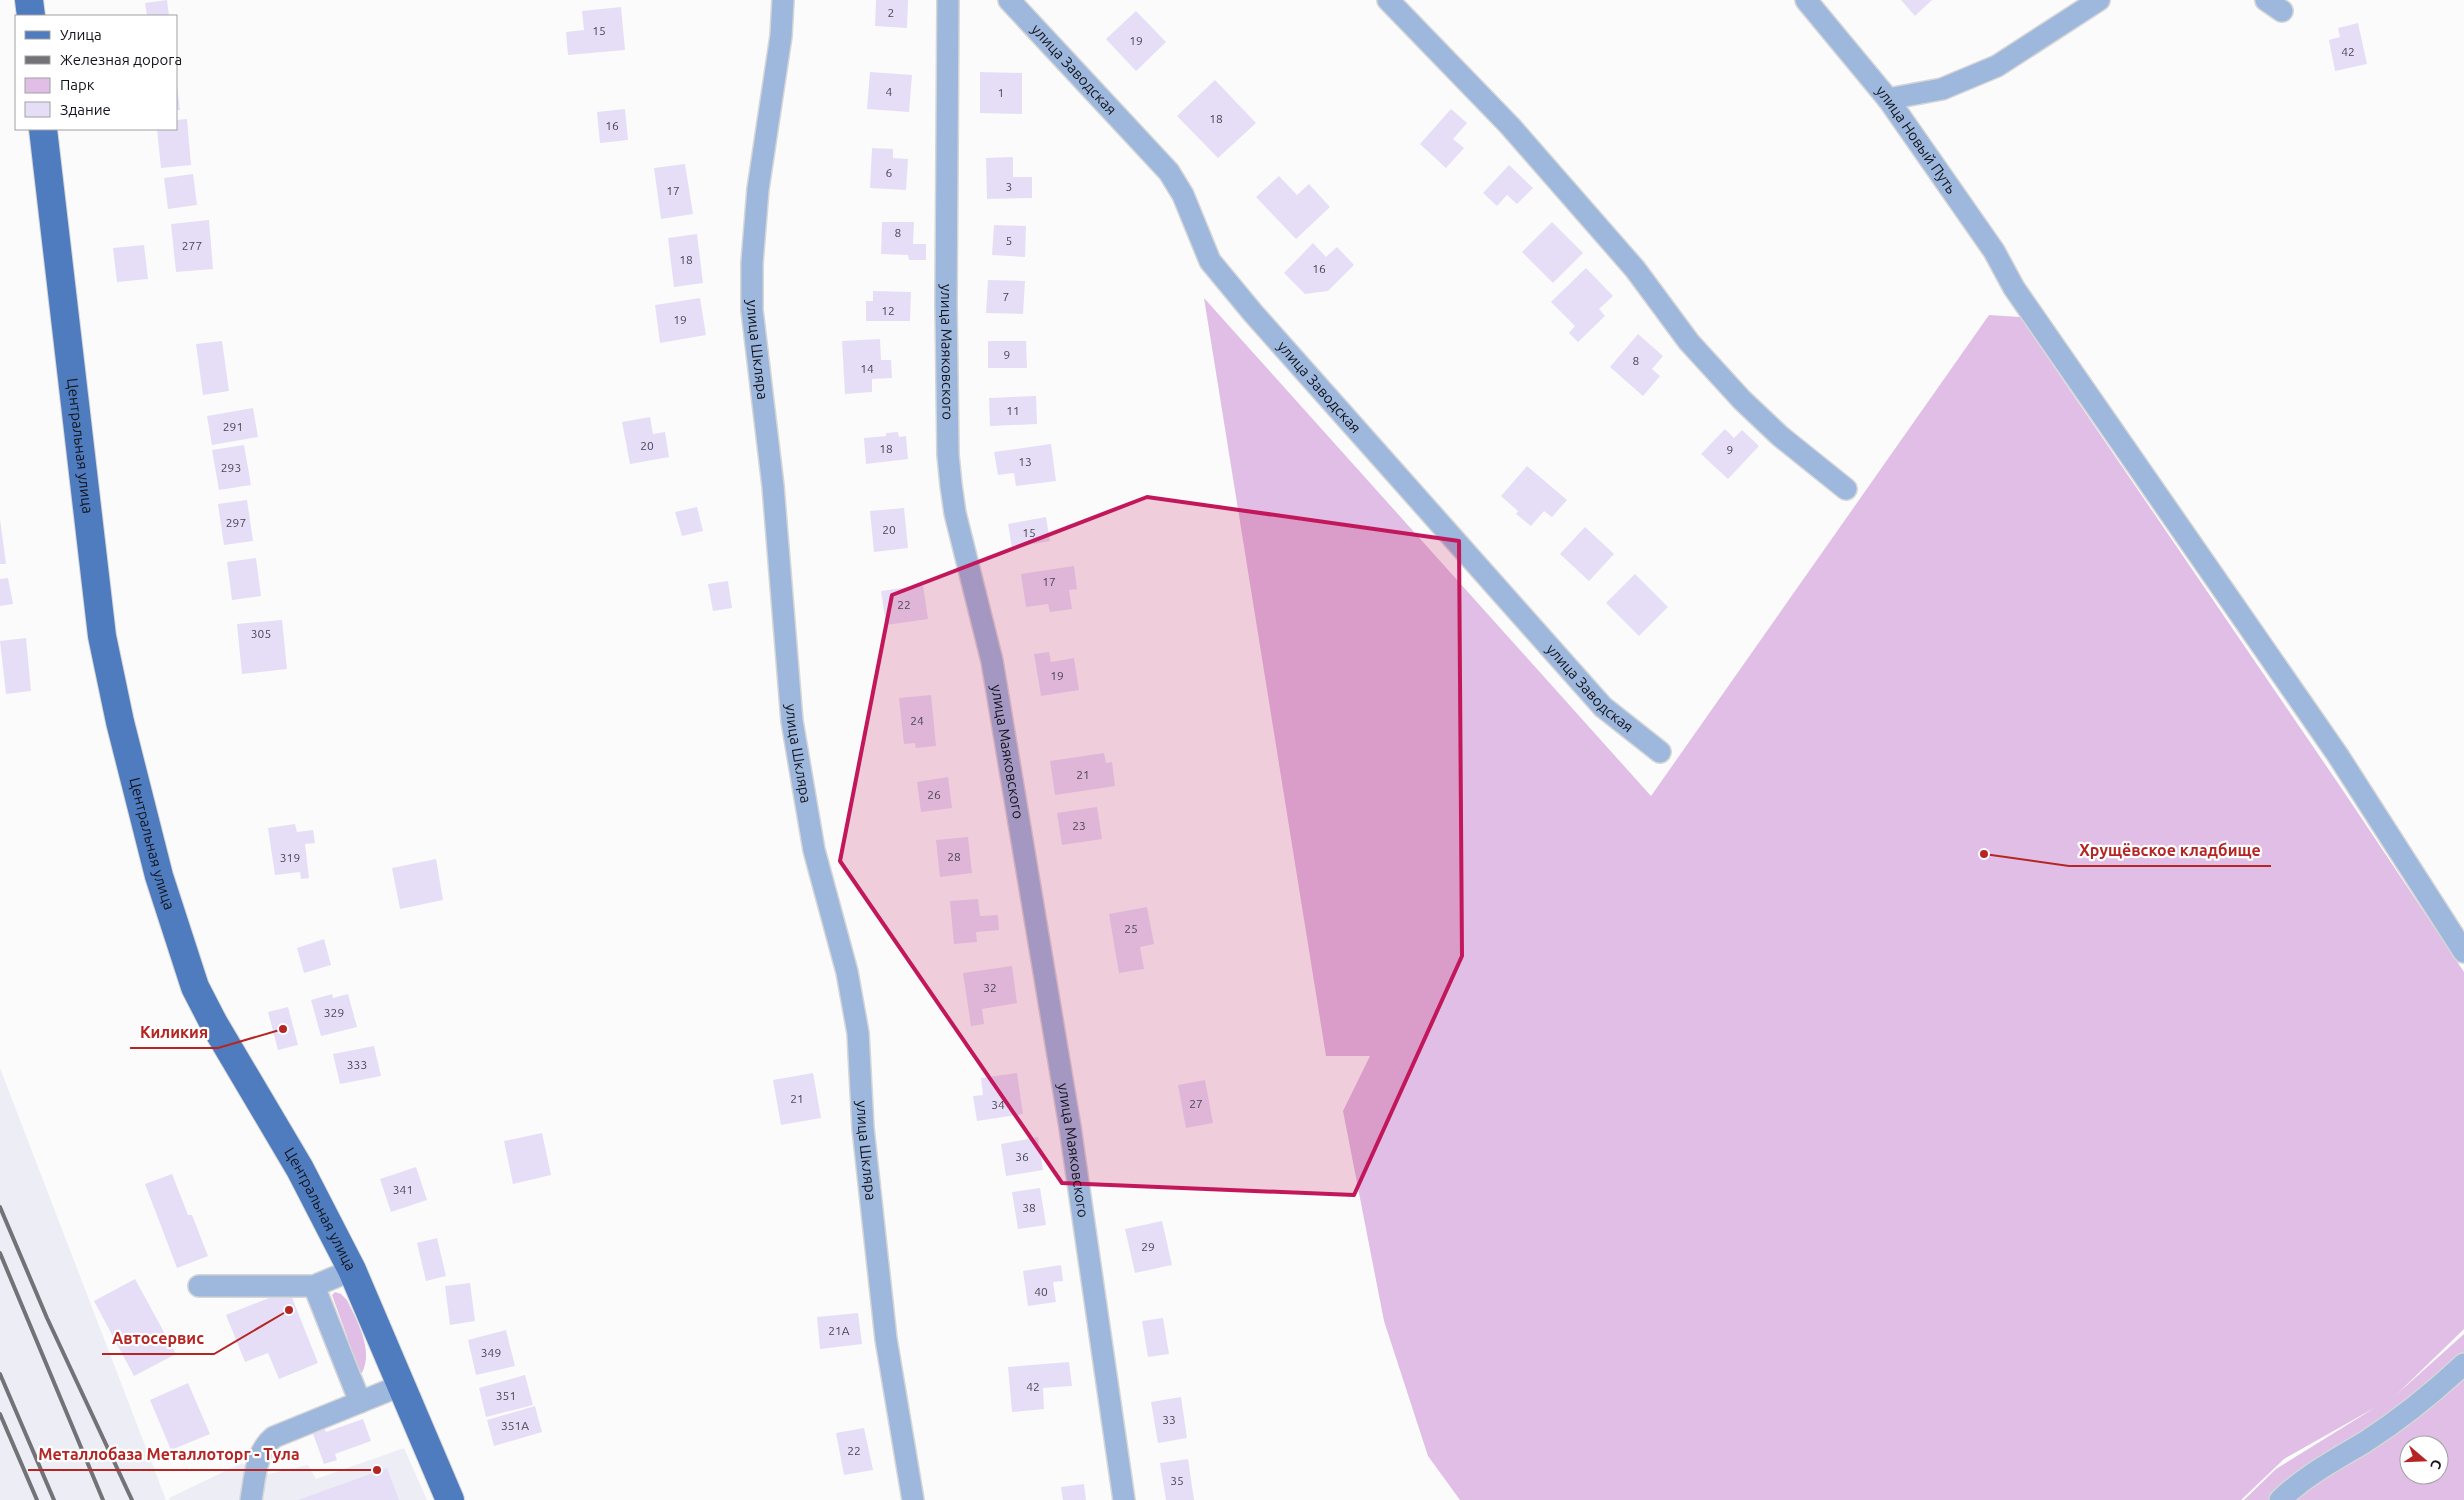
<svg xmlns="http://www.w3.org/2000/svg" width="2464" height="1500" viewBox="0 0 2464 1500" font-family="Ubuntu,sans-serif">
  <rect width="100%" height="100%" fill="#fbfbfb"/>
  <g fill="#edeef5">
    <path d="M0,1068l166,432h-166z"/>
    <path d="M404,1448l23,52h-257l-1,-2 73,-35 23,12 43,-10 8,14z"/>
  </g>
  <g fill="#e0bee5" fill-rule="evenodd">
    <path d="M1204,298l447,498 338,-481 31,2 324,475 120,180v357l-68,66 68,-61v166h-220l32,-31 100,-62 -92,52 -43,41h-781l-32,-44 -44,-135 -41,-210 27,-55h-44zM2409,1445h30v30h-30z"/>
    <path d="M335,1292l6,2 6,6c10,21 27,50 15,73l-5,-3 -13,-29 4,-2 -16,-44z"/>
  </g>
  <g fill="#e6def7">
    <path d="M167,0l2,16h-22l-2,-13z"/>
    <path d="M876,0h32l-1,28 -32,-2z"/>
    <path d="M1901,0h31l-17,16z"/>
    <path d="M621,7l4,43 -57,5 -2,-23 18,-2 -2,-19z"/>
    <path d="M1136,11l30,31 -30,29 -30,-32z"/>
    <path d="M2358,23l9,41 -32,7 -6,-31 11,-3 -2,-9z"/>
    <path d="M870,72l42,3 -3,37 -42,-3z"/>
    <path d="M980,72l42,1v41l-42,-1z"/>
    <path d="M176,78l4,32h-4z"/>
    <path d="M1215,80l41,43 -38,35 -41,-42z"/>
    <path d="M625,109l3,31 -28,3 -3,-31z"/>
    <path d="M1451,109l16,14 -14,16 11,9 -18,20 -26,-24z"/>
    <path d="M187,119l4,46 -30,3 -4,-39h19v-9z"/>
    <path d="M872,148l21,1v9l15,1 -2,31 -36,-2z"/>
    <path d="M1013,157v20h19v21l-45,1 -1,-41z"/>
    <path d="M685,164l8,50 -32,5 -7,-51z"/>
    <path d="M1509,165l24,23 -16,16 -10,-9 -10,11 -14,-13z"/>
    <path d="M193,174l4,31 -29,4 -4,-31z"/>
    <path d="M1279,176l18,19 12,-11 21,23 -34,32 -40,-42z"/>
    <path d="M209,220l4,49 -37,3 -5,-48z"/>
    <path d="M882,222h32l-1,22h13v16h-17l-1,-5 -27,-1z"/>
    <path d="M1552,222l31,31 -30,30 -31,-31z"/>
    <path d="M994,225l32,1 -1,31 -33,-2z"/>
    <path d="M697,234l6,49 -29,4 -6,-49z"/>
    <path d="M1313,243l13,14 11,-10 17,18 -26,26 -23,3 -21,-21z"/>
    <path d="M144,245l4,34 -31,3 -4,-34z"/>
    <path d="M1586,268l27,28 -14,13 6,7 -27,26 -9,-9 6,-7 -24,-24z"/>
    <path d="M988,280l37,1 -2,33 -37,-1z"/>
    <path d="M873,291l38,1 -1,29h-44v-20h7z"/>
    <path d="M700,298l6,37 -46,8 -5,-38z"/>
    <path d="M1638,334l25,22 -11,13 8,7 -17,20 -33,-29z"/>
    <path d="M880,339l1,21h10l1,18 -20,1v13l-27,2 -3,-53z"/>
    <path d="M222,341l7,50 -26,4 -7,-51z"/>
    <path d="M988,341h38l1,27h-39z"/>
    <path d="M1036,396l1,28 -47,2 -1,-28z"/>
    <path d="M253,408l5,29 -46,8 -5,-29z"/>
    <path d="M650,417l3,17 12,-2 4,25 -39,7 -8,-42z"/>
    <path d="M1725,429l9,9 8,-8 17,16 -31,33 -27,-25z"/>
    <path d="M898,432l1,5 7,-1 2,23 -42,5 -2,-26 22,-2v-3z"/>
    <path d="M1051,444l5,37 -40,5 -2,-13 -16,2 -4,-23z"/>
    <path d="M244,445l7,40 -32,5 -7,-40z"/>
    <path d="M1527,466l40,34 -15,17 -8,-6 -13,15 -15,-12 2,-3 -17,-15z"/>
    <path d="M247,500l6,41 -29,4 -6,-41z"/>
    <path d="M697,507l6,24 -21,5 -7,-24z"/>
    <path d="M904,508l4,40 -34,4 -4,-41z"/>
    <path d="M1046,517l4,24 -38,7 -4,-24z"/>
    <path d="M0,519l6,45h-6z"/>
    <path d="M1585,527l29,27 -25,27 -29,-27z"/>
    <path d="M256,558l5,38 -29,4 -5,-38z"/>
    <path d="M1074,566l3,23 -8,1 3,19 -22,3 -2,-8 -22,3 -5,-33z"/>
    <path d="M1635,574l33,33 -29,29 -33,-33z"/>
    <path d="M8,578l5,26 -13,2v-27z"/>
    <path d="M728,581l4,27 -19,3 -5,-27z"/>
    <path d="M923,585l5,34 -42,6 -5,-34z"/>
    <path d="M282,620l5,49 -45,5 -5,-50z"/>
    <path d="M26,638l5,53 -25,3 -6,-53z"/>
    <path d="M1049,652l2,10 23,-4 5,32 -38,6 -7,-42z"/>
    <path d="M931,695l5,51 -20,2 -1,-5 -11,1 -5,-46z"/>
    <path d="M1104,753l2,10 6,-1 3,24 -60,9 -5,-34z"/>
    <path d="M948,777l4,31 -31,4 -4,-30z"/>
    <path d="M1097,807l5,32 -40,6 -5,-32z"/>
    <path d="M295,824l2,8 16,-2 2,13 -10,1 4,34 -8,1 -1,-7 -25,3 -7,-47z"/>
    <path d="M968,837l4,36 -32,4 -4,-37z"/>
    <path d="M436,859l7,41 -43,9 -8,-41z"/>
    <path d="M978,899l2,17 18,-1 1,15 -23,2 1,10 -23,2 -4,-43z"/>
    <path d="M1147,907l7,37 -14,3 4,22 -25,4 -10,-59z"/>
    <path d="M324,939l7,26 -27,8 -7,-25z"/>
    <path d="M1012,966l5,37 -35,6 2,15 -13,2 -8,-53z"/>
    <path d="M332,994l1,4 15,-4 9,33 -36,9 -10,-36z"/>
    <path d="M288,1007l10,38 -20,5 -10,-38z"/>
    <path d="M374,1046l7,30 -41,8 -7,-30z"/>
    <path d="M813,1073l8,45 -40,7 -8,-45z"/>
    <path d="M1017,1073l6,41 -46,7 -4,-25 10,-1 -2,-17z"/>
    <path d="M1205,1080l8,43 -27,5 -8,-43z"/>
    <path d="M542,1133l9,42 -38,9 -9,-43z"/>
    <path d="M1038,1137l5,33 -37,6 -5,-32z"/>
    <path d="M416,1167l11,33 -36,12 -11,-33z"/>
    <path d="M172,1174l16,41h4l16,41 -31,12 -32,-84z"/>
    <path d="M1040,1188l6,37 -28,4 -6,-37z"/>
    <path d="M1162,1221l10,44 -37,8 -10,-44z"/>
    <path d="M437,1238l9,38 -20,5 -9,-38z"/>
    <path d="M1061,1265l2,16 -10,1 3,20 -28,4 -5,-35z"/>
    <path d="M135,1279l41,75 -42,22 -40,-75z"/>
    <path d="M470,1283l5,38 -25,4 -5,-39z"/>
    <path d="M289,1290l29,73 -39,16 -11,-26 -23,9 -19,-47z"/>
    <path d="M858,1313l4,31 -42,5 -3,-32z"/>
    <path d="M1163,1318l6,36 -21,3 -6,-36z"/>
    <path d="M506,1330l9,36 -39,9 -8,-35z"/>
    <path d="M1069,1362l3,24 -29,2 1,21 -32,3 -4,-45z"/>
    <path d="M525,1375l8,30 -47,12 -7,-29z"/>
    <path d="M188,1383l22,51 -39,16 -21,-50z"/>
    <path d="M1181,1397l6,41 -29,5 -7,-41z"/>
    <path d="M535,1406l7,26 -48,14 -7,-26z"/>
    <path d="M363,1419l8,22 -36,13 2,6 -13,4 -12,-33 12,-4 2,5z"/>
    <path d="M864,1428l9,42 -29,5 -8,-42z"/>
    <path d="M1188,1459l6,41h-28l-6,-37z"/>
    <path d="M387,1468l12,32h-101z"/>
    <path d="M1084,1484l2,16h-23l-2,-13z"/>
  </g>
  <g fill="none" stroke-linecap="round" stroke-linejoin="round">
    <defs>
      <g id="minor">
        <path id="s1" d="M783,0l-2,36 -23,153 -6,74v47l21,176 19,235 22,129 33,122 11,61 5,95 23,211 27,161"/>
        <path id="s2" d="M948,0l-2,303 2,152 3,30 4,28 37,148 78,466 54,373"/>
        <path id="s3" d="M1009,0l160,172 14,23 27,66 43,52 350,394 57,45"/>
        <path d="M1388,0l122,126 125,143 54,73 53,58 38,36 66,53"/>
        <path id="s4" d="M1806,0l82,99 106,152 20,37 323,466 127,198"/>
        <path d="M2266,0l16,11"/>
        <path d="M1888,99l54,-10 55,-23 102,-66"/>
        <path d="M352,1270l-38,16 46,116"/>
        <path d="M199,1286h115"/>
        <path d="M251,1500c4,-22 4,-48 23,-63l128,-52"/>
        <path d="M2280,1500c26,-25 55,-40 85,-58 36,-23 68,-49 99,-78"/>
      </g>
      <g id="major">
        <path d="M29,0l2,16"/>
        <path id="s5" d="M43,129l59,507 18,86 39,154 36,111 18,35 87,147 52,101 98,230"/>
      </g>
    </defs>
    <use href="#minor" stroke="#d6d6d7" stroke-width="24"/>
    <use href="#major" stroke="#d6d6d7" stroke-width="30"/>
    <use href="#minor" stroke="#9db7dd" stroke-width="21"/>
    <use href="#major" stroke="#4e7cbf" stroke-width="28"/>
    <g stroke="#727277" stroke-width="4">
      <path d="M0,1207l47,111 85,182"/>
      <path d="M0,1253l103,247"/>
      <path d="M0,1374l54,126"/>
      <path d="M0,1414l37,86"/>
    </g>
  </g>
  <path fill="#c2185b" fill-opacity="0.2" stroke="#c2185b" stroke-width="4" stroke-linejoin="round" d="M1147,497l312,44 3,415 -108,239 -292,-12 -222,-322 52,-266z"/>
  <g text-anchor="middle" stroke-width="4.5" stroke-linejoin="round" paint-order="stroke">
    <g font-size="12" fill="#484653">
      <text x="891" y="17">2</text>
      <text x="599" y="35">15</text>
      <text x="1136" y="45">19</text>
      <text x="2348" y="56">42</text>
      <text x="889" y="96">4</text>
      <text x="1001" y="97">1</text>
      <text x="1216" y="123">18</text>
      <text x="612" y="130">16</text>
      <text x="889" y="177">6</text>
      <text x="1009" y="191">3</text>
      <text x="673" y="195">17</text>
      <text x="898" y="237">8</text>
      <text x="1009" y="245">5</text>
      <text x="192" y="250">277</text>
      <text x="686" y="264">18</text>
      <text x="1319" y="273">16</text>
      <text x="1006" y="301">7</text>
      <text x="888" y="315">12</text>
      <text x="680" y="324">19</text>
      <text x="1007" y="359">9</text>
      <text x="1636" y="365">8</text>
      <text x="867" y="373">14</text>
      <text x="1013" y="415">11</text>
      <text x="233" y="431">291</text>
      <text x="647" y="450">20</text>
      <text x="886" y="453">18</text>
      <text x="1730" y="454">9</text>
      <text x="1025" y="466">13</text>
      <text x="231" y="472">293</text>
      <text x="236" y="527">297</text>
      <text x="889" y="534">20</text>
      <text x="1029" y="537">15</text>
      <text x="1049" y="586">17</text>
      <text x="904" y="609">22</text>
      <text x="261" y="638">305</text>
      <text x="1057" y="680">19</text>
      <text x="917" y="725">24</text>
      <text x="1083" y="779">21</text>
      <text x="934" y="799">26</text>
      <text x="1079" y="830">23</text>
      <text x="954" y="861">28</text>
      <text x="290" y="862">319</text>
      <text x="1131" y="933">25</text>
      <text x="990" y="992">32</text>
      <text x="334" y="1017">329</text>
      <text x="357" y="1069">333</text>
      <text x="797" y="1103">21</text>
      <text x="1196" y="1108">27</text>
      <text x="998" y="1109">34</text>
      <text x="1022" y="1161">36</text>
      <text x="403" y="1194">341</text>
      <text x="1029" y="1212">38</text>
      <text x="1148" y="1251">29</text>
      <text x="1041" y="1296">40</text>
      <text x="839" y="1335">21А</text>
      <text x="491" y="1357">349</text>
      <text x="1033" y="1391">42</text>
      <text x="506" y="1400">351</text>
      <text x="1169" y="1424">33</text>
      <text x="515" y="1430">351А</text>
      <text x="854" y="1455">22</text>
      <text x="1177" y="1485">35</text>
    </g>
    <g font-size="15" fill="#13141c" stroke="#fff">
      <text dy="5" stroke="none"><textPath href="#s3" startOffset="95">улица Заводская</textPath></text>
      <text dy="5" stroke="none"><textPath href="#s4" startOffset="178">улица Новый Путь</textPath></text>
      <text dy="5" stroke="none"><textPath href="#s1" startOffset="352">улица Шкляра</textPath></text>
      <text dy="5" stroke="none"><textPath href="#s2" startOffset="352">улица Маяковского</textPath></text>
      <text dy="5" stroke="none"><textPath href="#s3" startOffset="500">улица Заводская</textPath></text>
      <text dy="5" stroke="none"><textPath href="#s5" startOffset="319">Центральная улица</textPath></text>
      <text dy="5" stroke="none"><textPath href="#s3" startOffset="905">улица Заводская</textPath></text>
      <text dy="5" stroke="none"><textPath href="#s2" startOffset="758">улица Маяковского</textPath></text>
      <text dy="5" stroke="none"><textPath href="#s1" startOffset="758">улица Шкляра</textPath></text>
      <text dy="5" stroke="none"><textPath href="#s5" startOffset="724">Центральная улица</textPath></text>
      <text dy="5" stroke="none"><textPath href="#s1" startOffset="1162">улица Шкляра</textPath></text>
      <text dy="5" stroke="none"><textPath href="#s2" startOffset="1162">улица Маяковского</textPath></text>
      <text dy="5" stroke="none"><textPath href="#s5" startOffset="1129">Центральная улица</textPath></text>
    </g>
  </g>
  <path fill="none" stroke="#b52523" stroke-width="2" d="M1984 854L2069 866H2271M283 1029L218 1048H130M289 1310L214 1354H102M377 1470L309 1470H28"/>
  <g fill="#b52523" stroke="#fff" stroke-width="2">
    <circle cx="1984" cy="854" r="5"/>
    <circle cx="283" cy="1029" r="5"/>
    <circle cx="289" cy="1310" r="5"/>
    <circle cx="377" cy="1470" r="5"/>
  </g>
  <g font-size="16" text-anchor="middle" font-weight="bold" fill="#b52523" stroke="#fff" stroke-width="4.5" stroke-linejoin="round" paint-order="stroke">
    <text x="2170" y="856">Хрущёвское кладбище</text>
    <text x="174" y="1038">Киликия</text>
    <text x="158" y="1344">Автосервис</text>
    <text x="169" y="1460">Металлобаза Металлоторг - Тула</text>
  </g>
  <rect x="15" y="15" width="162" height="115" fill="#ffffff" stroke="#a1a1a4"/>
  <rect x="25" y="31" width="25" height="8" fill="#4e7cbf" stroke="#a1a1a4"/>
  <text x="60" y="40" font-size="15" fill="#13141c">Улица</text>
  <rect x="25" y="56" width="25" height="8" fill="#727277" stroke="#a1a1a4"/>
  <text x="60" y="65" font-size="15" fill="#13141c">Железная дорога</text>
  <rect x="25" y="78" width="25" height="15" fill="#e0bee5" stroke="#a1a1a4"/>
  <text x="60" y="90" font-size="15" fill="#13141c">Парк</text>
  <rect x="25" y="102" width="25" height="15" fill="#e6def7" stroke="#a1a1a4"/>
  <text x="60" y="115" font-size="15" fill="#13141c">Здание</text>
  <g transform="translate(2424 1460) rotate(109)"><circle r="24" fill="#ffffff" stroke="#a1a1a4"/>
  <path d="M0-4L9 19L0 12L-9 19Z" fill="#b52523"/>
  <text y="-8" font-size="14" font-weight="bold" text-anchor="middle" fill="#13141c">С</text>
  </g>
</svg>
